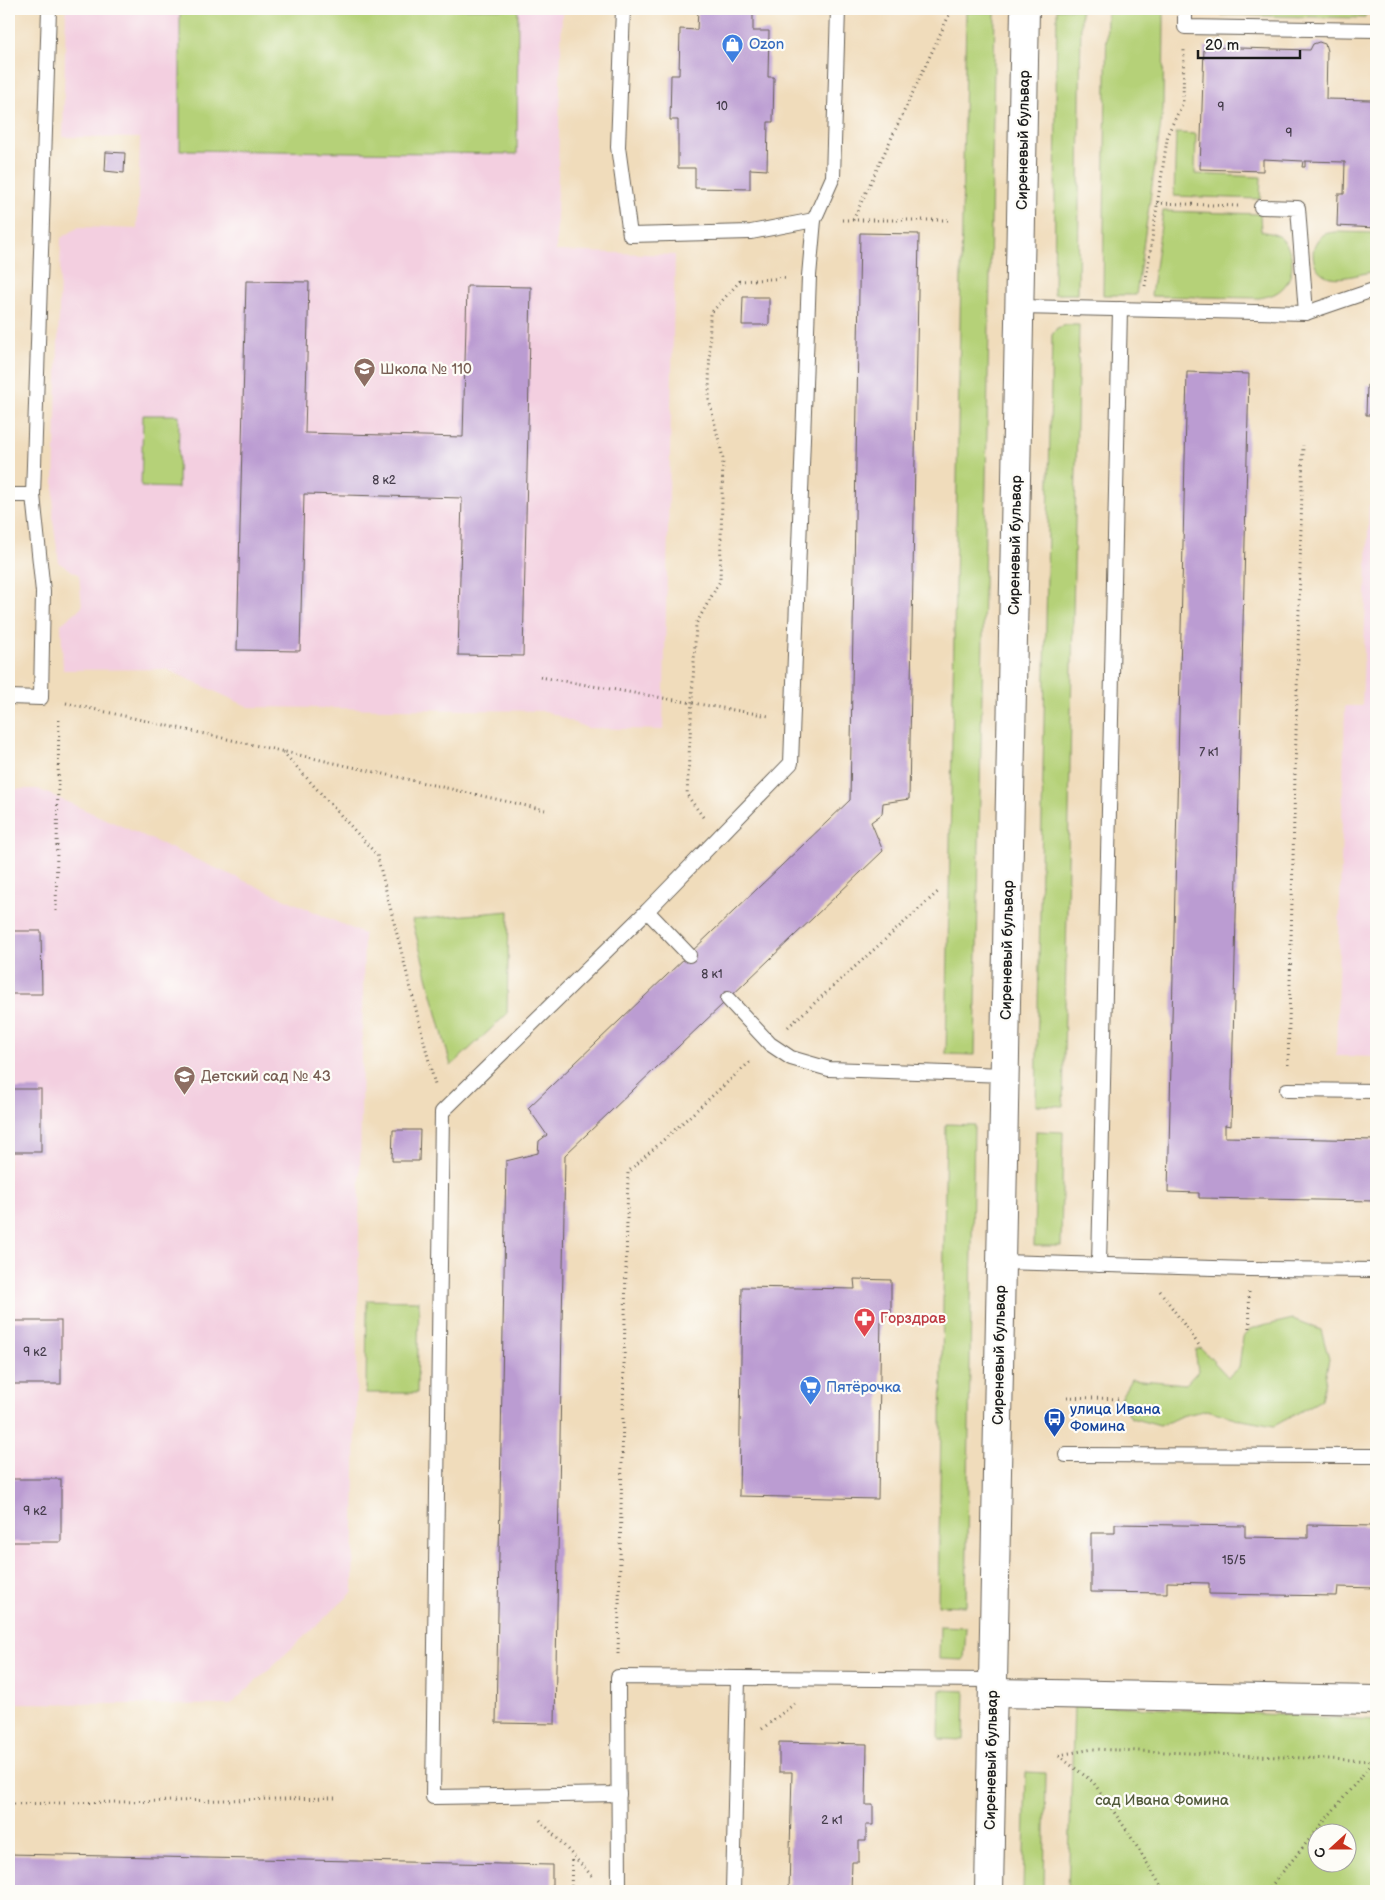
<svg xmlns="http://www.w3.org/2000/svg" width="1385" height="1900" viewBox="0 0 1385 1900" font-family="'Balsamiq Sans',sans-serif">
  <rect width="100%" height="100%" fill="#fdfcf7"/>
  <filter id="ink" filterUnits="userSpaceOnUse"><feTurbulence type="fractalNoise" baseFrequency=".02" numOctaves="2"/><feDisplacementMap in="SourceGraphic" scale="10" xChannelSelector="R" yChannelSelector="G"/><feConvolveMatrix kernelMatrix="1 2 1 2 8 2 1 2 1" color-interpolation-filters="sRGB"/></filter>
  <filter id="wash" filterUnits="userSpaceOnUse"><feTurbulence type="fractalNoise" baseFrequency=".0096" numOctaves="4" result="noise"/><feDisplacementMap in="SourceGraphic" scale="20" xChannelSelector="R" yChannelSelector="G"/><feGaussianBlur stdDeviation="1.12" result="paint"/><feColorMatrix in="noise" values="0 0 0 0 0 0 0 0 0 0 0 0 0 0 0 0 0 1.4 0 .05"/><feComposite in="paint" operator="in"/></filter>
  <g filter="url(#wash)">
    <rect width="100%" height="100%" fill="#f0dcbb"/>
    <g fill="#f3cfe0">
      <path d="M66,9h496l-6,242 119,4 -12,475 -76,-2 -41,-17 -297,-4 -83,-38 -103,1 -2,-46 21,-17 -3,-32 -20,-12 -6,-43 8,-282 18,-11 58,2 3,-91 -77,-1z"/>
      <path d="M1376,504v553l-40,-1 9,-350h17l7,-201z"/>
      <path d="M9,789h29l326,145 -11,658 -123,113 -221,-2z"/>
    </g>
    <g fill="#b5d178" stroke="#68764a" fill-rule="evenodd">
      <path d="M180,9h338l-1,145 -337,-4z"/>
      <path d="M1057,9h24l-3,285h-24z"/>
      <path d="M1107,9h56l1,7 -1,94 -27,185h-33z"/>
      <path d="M1211,9h158l-5,9 -142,-3z"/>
      <path d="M966,12h29l-20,1043 -29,-1z"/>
      <path d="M1176,133l20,1 -1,40 66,3 -1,22 -86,-3z"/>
      <path d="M1163,211l97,3 1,17c4,1 11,2 15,4 22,12 21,49 -2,59 -4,2 -10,3 -15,4l-108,-2z"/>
      <path d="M1337,232l39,1v38c-14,2 -32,9 -46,6 -20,-5 -23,-34 -5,-43 3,-1 8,-2 12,-2z"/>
      <path d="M1066,325h13l-16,781 -27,-1 16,-770 5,-7z"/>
      <path d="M143,415h36l-1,73 -37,-1z"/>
      <path d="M509,911l-2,103 -56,52 -39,-146z"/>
      <path d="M946,1124l28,1 -8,481 -28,-1z"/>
      <path d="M1036,1131l27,1 -2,114h-27z"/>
      <path d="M367,1300l52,1 -2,92h-51z"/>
      <path d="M1293,1319l28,11 8,29 -8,41 -47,26 -32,-6 -35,-10 -26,6 -21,10 -29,-8 -11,-19 11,-20 55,5 12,-13 -3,-21 6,-2 27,29 11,-10 4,-30 7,-8z"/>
      <path d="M940,1626l26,1 -2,33 -25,-1z"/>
      <path d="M940,1690l25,1 -1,49 -25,-1z"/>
      <path d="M1074,1704l302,16v171h-308zM1318,1832h30v30h-30z"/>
      <path d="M1026,1772l20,1 -2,118h-21z"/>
    </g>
    <g id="blocks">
      <g fill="#bb9cd2">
        <path d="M698,9h55v22h16l-1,46h6l-1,45h-5l-1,48 -17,-1v20l-55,-1v-20h-17v-48h-8l1,-45h8l1,-46 17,1z"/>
        <path d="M1319,42l6,2 2,7 -1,48 46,1v7h4v121l-39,-2 1,-32h6l1,-32 -40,-1v6h-3l1,-6 -40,-2v12l-63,-2 4,-122 106,3 3,-6z"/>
        <path d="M106,152l19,1 -1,20 -19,-2z"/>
        <path d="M860,233l59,1 -10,565 -26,4 -1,11 -11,8 12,29 -318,304 -10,569 -59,-1 10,-562 32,-8 1,-12 8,-6 -19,-27 322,-308z"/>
        <path d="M246,281l63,1 -4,151 158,4 4,-151 64,1 -8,369 -65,-1 4,-157 -158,-4 -4,157 -63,-1z"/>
        <path d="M743,297h26v28h-27z"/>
        <path d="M1187,372l62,2 -18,752 -6,-1v12l151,3v61l-177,-3v-5l-31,-1z"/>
        <path d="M1367,385h9v30h-10z"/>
        <path d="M9,931h32l1,63h-33z"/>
        <rect x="9" y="1089" width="32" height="63"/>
        <path d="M393,1130h27l-1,31h-27z"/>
        <path d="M854,1279l37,1v35h-10l-3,184 -139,-3 3,-209 113,2z"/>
        <rect x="9" y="1321" width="52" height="63"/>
        <rect x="9" y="1479" width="52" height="63"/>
        <path d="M1115,1524l130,2v11l63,1v-13l68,1v62l-38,-1 -1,9 -128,-2v-11l-42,-1v11l-76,-1v-59h24z"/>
        <path d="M779,1742l88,2 -1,61h7v20h-7v16h-7v21h-7l-1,29h-62l3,-119h-13z"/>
        <path d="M9,1854l543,11v26h-543z"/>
      </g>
    </g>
  </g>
  <g filter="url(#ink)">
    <use href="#blocks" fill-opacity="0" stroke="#665f54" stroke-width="1"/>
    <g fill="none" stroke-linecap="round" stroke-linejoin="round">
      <defs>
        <g id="lane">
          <path d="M623,9l-5,138 12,88 121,-3 63,-12"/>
          <path d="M1185,9v18l191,3"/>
          <path d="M1261,207l37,1 8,105"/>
          <path d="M1019,307l287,6 70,-24"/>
          <path d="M9,495h24"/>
          <path d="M9,697l32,1 2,-106 -10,-97 16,-486"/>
          <path d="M647,911l42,44"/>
          <path d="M728,999l42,45 21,14 38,11 176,6"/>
          <path d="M1287,1090l89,1"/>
          <path d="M1001,1262l248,7 127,1"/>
          <path d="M1099,1265l21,-956"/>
          <path d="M1066,1455l310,1"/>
          <path d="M619,1794l-186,3 9,-685 205,-201 144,-148 18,-487 5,-56 19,-43 5,-168"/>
          <path d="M619,1891l-1,-214 375,3"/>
          <path d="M733,1891l5,-213"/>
        </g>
        <g id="street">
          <path d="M993,1693l383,7"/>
          <path d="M989,1891l36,-1882"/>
        </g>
      </defs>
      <use href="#lane" stroke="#665f54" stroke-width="16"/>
      <use href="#street" stroke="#665f54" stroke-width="30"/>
      <g stroke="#665f54" stroke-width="3" stroke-dasharray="1 4" stroke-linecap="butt">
        <path d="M1157,203l81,3"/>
        <path d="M842,220h109"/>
        <path d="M853,220l99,-211"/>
        <path d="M1145,286l23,-153 15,-30 1,-53"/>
        <path d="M540,677l229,39"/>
        <path d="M66,703l479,107"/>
        <path d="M283,752l94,103 58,230"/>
        <path d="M703,817l-16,-22 9,-171 24,-43 3,-123 -14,-58 1,-86 30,-33 46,-3"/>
        <path d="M56,911l3,-195"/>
        <path d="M788,1027l151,-136"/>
        <path d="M1288,1065l15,-620"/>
        <path d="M1160,1291l41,57"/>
        <path d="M1249,1292l1,37"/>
        <path d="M1067,1397l53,2"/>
        <path d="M618,1654l10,-482 124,-112"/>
        <path d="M762,1729l32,-25"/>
        <path d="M1059,1755l34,-6 283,12"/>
        <path d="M1059,1756l34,26 35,50 36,59"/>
        <path d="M9,1804l326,-6"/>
        <path d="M540,1820l54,58"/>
        <path d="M571,1891l1,-35"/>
        <path d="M1267,1891l106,-129"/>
      </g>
      <use href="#lane" stroke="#fff" stroke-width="14"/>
      <use href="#street" stroke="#fff" stroke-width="28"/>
    </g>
  </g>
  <defs>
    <symbol id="shop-pin" viewBox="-11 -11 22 30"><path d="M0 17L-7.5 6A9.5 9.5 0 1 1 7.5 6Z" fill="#3f7fe0" stroke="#fdfcf7"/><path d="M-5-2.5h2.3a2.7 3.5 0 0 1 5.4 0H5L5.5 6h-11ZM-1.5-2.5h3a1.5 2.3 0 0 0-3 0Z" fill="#fff"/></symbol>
    <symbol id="school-pin" viewBox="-11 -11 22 30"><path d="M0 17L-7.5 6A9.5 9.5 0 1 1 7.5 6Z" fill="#8d6e63" stroke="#fdfcf7"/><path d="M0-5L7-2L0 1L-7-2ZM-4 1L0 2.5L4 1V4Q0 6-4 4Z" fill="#fff"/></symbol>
    <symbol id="pharmacy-pin" viewBox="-11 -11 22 30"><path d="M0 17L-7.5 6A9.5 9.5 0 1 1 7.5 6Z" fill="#e0444e" stroke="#fdfcf7"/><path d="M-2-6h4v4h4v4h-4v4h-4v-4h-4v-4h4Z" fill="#fff"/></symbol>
    <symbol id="supermarket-pin" viewBox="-11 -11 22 30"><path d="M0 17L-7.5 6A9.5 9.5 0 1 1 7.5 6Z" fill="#3f7fe0" stroke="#fdfcf7"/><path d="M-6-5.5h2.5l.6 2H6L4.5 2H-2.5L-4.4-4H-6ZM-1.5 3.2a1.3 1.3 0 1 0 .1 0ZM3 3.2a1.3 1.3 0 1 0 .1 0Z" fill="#fff"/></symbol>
    <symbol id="bus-pin" viewBox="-11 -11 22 30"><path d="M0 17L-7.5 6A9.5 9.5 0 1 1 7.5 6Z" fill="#1a4fb4" stroke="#fdfcf7"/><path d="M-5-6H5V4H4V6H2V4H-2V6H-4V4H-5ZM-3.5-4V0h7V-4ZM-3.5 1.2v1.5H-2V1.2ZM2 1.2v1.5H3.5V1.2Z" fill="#fff"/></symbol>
  </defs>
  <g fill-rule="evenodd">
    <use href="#shop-pin" x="720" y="32" width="25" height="34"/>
    <use href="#school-pin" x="352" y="356" width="25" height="34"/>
    <use href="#school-pin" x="172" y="1064" width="25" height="34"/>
    <use href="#pharmacy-pin" x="852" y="1306" width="25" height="34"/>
    <use href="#supermarket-pin" x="798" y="1374" width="25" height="34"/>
    <use href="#bus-pin" x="1042" y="1406" width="25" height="34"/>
  </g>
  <g text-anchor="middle" stroke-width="4.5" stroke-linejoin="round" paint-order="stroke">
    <g font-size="12" fill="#443c4a">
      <text x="722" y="110">10</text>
      <text x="1221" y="111">9</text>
      <text x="1289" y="137">9</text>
      <text x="384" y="484">8 к2</text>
      <text x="1209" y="756">7 к1</text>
      <text x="712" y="978">8 к1</text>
      <text x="35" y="1356">9 к2</text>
      <text x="35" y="1515">9 к2</text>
      <text x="1234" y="1564">15/5</text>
      <text x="832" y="1824">2 к1</text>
    </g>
    <g font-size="15" fill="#366cbe" stroke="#fdfcf7" text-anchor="start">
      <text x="749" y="49">Ozon</text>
      <text x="826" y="1392">Пятёрочка</text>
    </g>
    <g font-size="15" fill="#1c1c1c" stroke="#fdfcf7">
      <text transform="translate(1023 140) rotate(-89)" y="5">Сиреневый бульвар</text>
      <text transform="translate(1015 545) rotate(-89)" y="5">Сиреневый бульвар</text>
      <text transform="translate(1007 950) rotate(-89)" y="5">Сиреневый бульвар</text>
      <text transform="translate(999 1355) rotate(-89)" y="5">Сиреневый бульвар</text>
      <text transform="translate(991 1760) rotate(-89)" y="5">Сиреневый бульвар</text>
    </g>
    <g font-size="15" fill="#785e54" stroke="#fdfcf7" text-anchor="start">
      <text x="380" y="374">Школа № 110</text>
      <text x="201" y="1081">Детский сад № 43</text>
    </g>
    <g font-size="15" fill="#be3a42" stroke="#fdfcf7" text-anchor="start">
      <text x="880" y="1323">Горздрав</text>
    </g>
    <g font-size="15" fill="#164399" stroke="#fdfcf7" text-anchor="start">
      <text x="1070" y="1414">улица Ивана<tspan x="1070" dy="17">Фомина</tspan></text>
    </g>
    <g font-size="15" fill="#525b3c" stroke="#fdfcf7">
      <text x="1162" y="1805">сад Ивана Фомина</text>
    </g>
  </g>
  <rect width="1385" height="1900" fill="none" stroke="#fdfcf7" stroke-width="30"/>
  <g transform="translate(1332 1848) rotate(249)"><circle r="24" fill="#fdfcf7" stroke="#a3a29f"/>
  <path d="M0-4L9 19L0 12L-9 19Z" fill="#c8321e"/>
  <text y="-8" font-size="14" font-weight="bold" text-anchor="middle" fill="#1c1c1c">С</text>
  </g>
  <path d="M1198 50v8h102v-8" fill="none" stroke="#1c1c1c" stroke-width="2.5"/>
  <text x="1205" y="50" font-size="15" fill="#1c1c1c" stroke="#fdfcf7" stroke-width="4" paint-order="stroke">20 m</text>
</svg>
